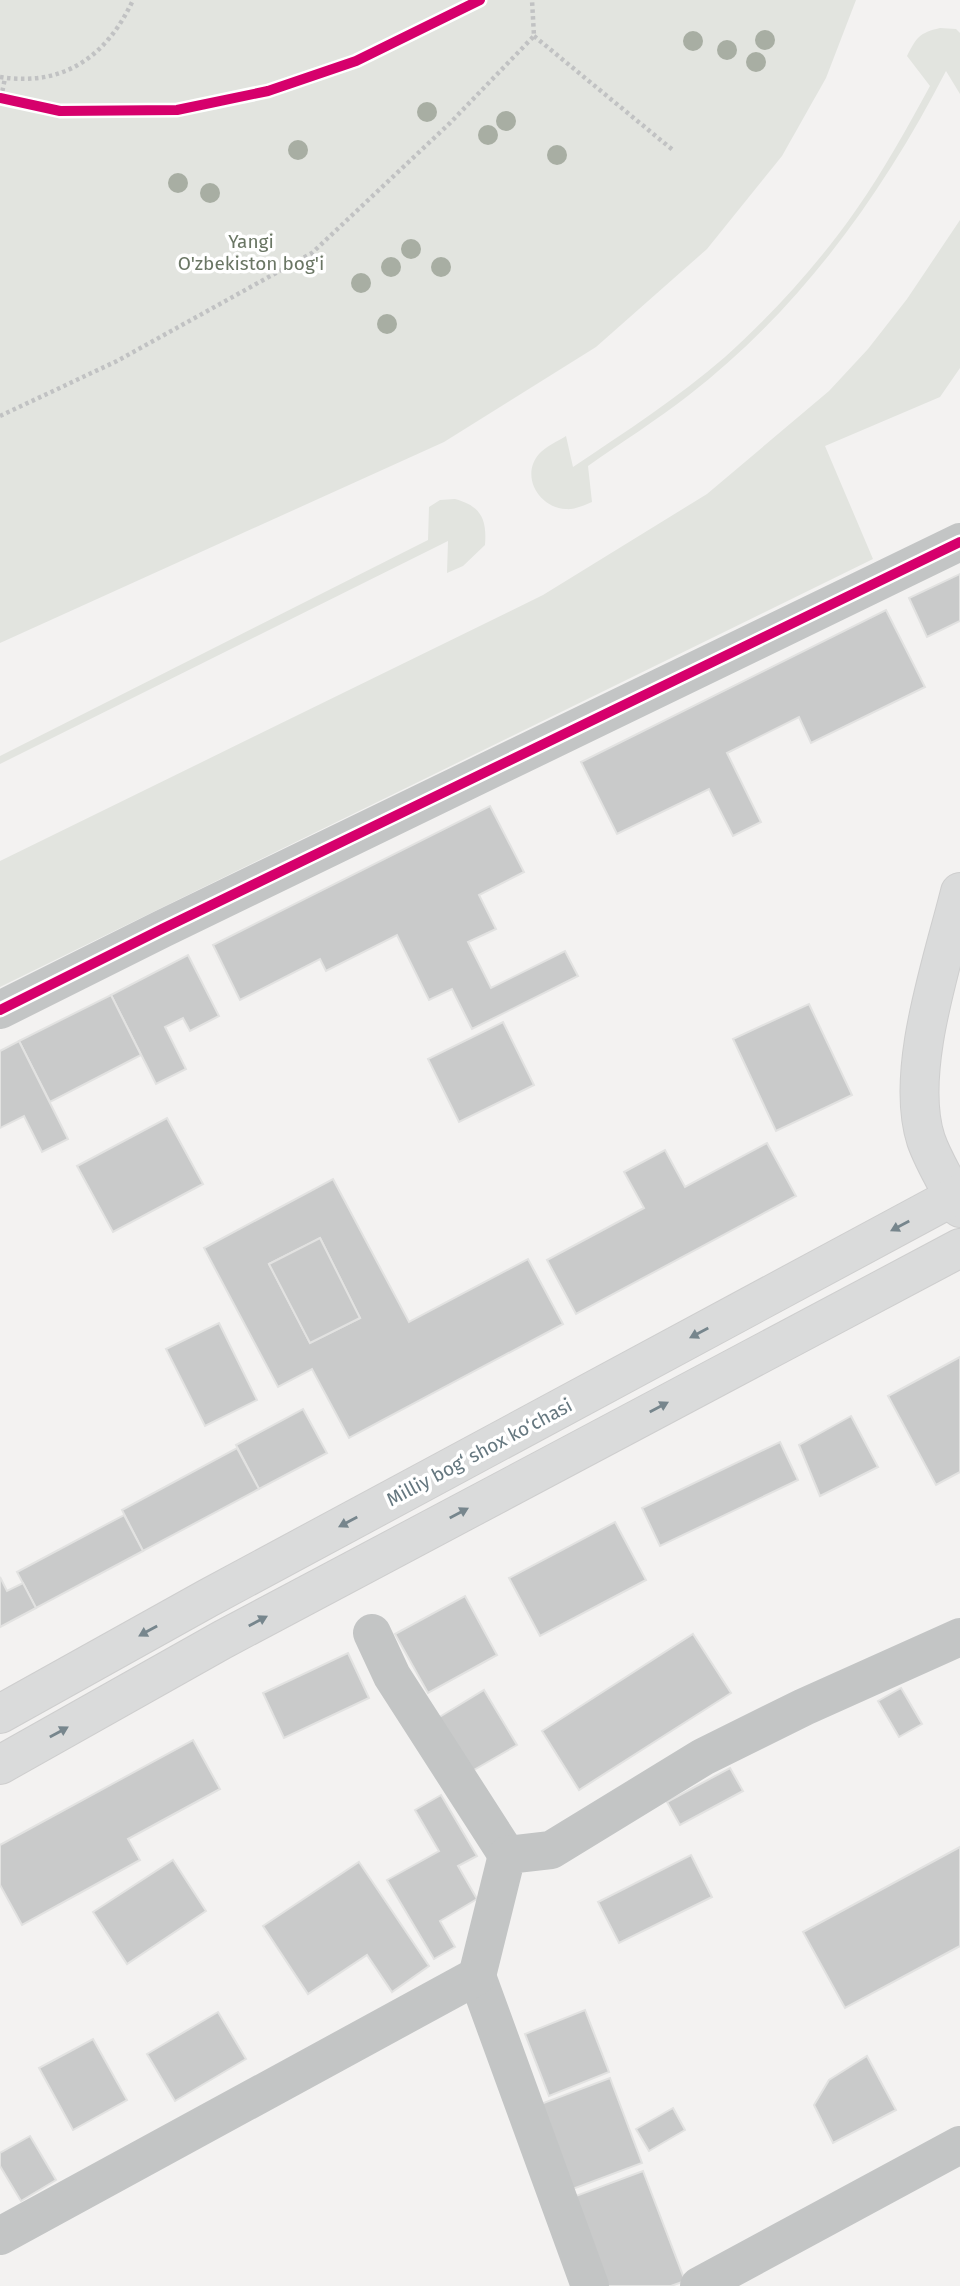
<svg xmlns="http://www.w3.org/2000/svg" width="960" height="2286" viewBox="0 0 960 2286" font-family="'Fira Sans',sans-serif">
  <rect width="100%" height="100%" fill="#f3f2f1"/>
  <g fill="#e2e4df">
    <path d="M0,0h856l-30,78 -44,78 -75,93 -111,98 -152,95 -444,201z"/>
    <path d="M940,28l16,1 4,4v61l-14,-23c-64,124 -146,238 -257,324 -32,25 -67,47 -101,71l4,36c-7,3 -18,8 -26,7 -27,-1 -46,-33 -27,-55 6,-7 19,-13 27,-18l7,31c52,-35 105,-69 152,-110 48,-43 94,-94 131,-147 28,-40 51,-82 74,-124l-23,-30c10,-19 12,-23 33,-28z"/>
    <path d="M960,220v148l-20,29 -115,49 48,113 -873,428v-126l543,-266 164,-101 122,-103 39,-42 39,-50z"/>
    <path d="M455,499c26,7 32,20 30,46l-22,21 -16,7 1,-32 -448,223v-8l428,-216 1,-33 11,-7z"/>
  </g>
  <g fill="#c9caca" stroke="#e2e2e1" stroke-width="2" fill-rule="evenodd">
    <path d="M960,574v47l-33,16 -18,-39z"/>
    <path d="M886,610l39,77 -114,56 -12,-26 -72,36 34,69 -28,14 -24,-47 -92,45 -36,-72z"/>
    <path d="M490,806l34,66 -45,23 17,34 -28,13 23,46 74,-37 13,25 -106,53 -20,-40 -23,11 -32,-65 -71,36 -6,-12 -80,41 -27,-55z"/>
    <path d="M188,955l31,61 -29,15 -7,-13 -18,9 21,42 -30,15 -45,-89z"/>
    <path d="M111,995l30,60 -91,47 -31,-61z"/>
    <path d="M809,1004l43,91 -76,36 -43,-92z"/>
    <path d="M503,1022l31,63 -75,37 -31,-63z"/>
    <path d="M19,1041l49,98 -26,13 -18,-36 -24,12v-77z"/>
    <path d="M167,1118l36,66 -90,48 -36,-66z"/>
    <path d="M767,1143l29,53 -220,118 -29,-54 97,-52 -20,-36 41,-22 20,37z"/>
    <path d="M333,1179l76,143 119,-63 35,65 -214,114 -37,-69 -34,18 -74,-139zM320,1238l40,80 -50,25 -41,-79z"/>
    <path d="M320,1238l40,80 -50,25 -41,-79z"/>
    <path d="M219,1323l38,77 -52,26 -39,-77z"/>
    <path d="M960,1357v115l-24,13 -48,-89z"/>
    <path d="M303,1409l24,44 -68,36 -23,-44z"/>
    <path d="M851,1416l27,51 -58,29 -21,-51z"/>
    <path d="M780,1442l18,38 -138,66 -18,-38z"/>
    <path d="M237,1448l22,41 -116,62 -21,-41z"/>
    <path d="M124,1515l19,36 -107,57 -19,-36z"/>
    <path d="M615,1522l31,58 -106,56 -31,-58z"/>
    <path d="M0,1577l7,14 16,-8 13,25 -36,19z"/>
    <path d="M465,1596l32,59 -69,38 -33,-59z"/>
    <path d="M693,1634l38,59 -152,97 -37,-59z"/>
    <path d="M348,1653l21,45 -85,40 -21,-45z"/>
    <path d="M901,1688l21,36 -23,13 -21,-36z"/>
    <path d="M484,1690l33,55 -57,33 -32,-54z"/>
    <path d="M193,1740l27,49 -92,50 12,21 -118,65 -22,-40v-40z"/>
    <path d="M730,1768l13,23 -63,34 -13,-23z"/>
    <path d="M441,1795l36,61 -19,10 19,33 -37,22 15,26 -21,12 -47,-79 52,-29 -24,-41z"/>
    <path d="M960,1847v99l-115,62 -42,-76z"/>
    <path d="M691,1855l21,42 -93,46 -21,-41z"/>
    <path d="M173,1860l33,51 -79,53 -34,-52z"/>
    <path d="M359,1862l70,104 -37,26 -25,-37 -59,39 -45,-68z"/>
    <path d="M585,2010l24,62 -60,24 -24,-62z"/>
    <path d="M218,2012l28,47 -71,42 -28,-47z"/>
    <path d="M93,2039l34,61 -54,30 -34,-62z"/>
    <path d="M867,2056l29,54 -63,33 -19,-38 15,-25z"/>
    <path d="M610,2078l32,85 -72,27 -32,-85z"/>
    <path d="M673,2108l12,22 -36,21 -13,-22z"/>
    <path d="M30,2136l26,44 -35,21 -21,-35v-13z"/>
    <path d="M643,2171l42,110 -14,5h-64l-34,-89z"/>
  </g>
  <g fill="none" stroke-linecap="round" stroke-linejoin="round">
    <defs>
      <g id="major">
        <path d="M960,892c-17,69 -56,180 -34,248 8,23 23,46 34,68"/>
        <path d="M0,1714l208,-116 752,-405"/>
        <path d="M0,1765l222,-125 738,-392"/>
      </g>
    </defs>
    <use href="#major" stroke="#cecece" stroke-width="40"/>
    <g stroke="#c1c2c3" stroke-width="4.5" stroke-dasharray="3.5 3.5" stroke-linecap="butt">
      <path d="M534,36l140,115"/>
      <path d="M0,77c64,10 107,-21 133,-77"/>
      <path d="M1,98l4,-20"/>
      <path d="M0,416l117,-55 195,-108 138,-130 84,-87 -2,-36"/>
    </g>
    <g stroke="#c3c5c5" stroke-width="38">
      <path d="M0,1010l162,-81 798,-387"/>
      <path d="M372,1633l20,43 115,179"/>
      <path d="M477,1976l113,310"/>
      <path d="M0,2236l477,-260 30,-121 44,-5 152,-93 101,-50 156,-70"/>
      <path d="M699,2286l261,-141"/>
    </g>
    <use href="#major" stroke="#dadbdb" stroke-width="38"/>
    <defs>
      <g id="cycleway">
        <path d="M0,98l60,13 117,-1 91,-19 88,-30 124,-61"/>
        <path d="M0,1010l162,-81 798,-387"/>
      </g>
    </defs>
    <use href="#cycleway" stroke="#fff" stroke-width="15"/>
    <use href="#cycleway" stroke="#d6006c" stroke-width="10"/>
  </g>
  <g fill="#a8aea3">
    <circle cx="765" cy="40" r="10"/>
    <circle cx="693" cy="41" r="10"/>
    <circle cx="727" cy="50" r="10"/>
    <circle cx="756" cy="62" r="10"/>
    <circle cx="427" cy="112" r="10"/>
    <circle cx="506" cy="121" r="10"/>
    <circle cx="488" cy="135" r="10"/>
    <circle cx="298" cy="150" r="10"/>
    <circle cx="557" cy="155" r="10"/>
    <circle cx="178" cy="183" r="10"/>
    <circle cx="210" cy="193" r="10"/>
    <circle cx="411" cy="249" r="10"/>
    <circle cx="391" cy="267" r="10"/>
    <circle cx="441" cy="267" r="10"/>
    <circle cx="361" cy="283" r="10"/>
    <circle cx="387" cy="324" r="10"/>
  </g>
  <defs><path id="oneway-solid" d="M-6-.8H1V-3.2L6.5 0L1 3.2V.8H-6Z" transform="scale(1.75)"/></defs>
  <g fill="#77868d">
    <use href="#oneway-solid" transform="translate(900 1226) rotate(152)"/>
    <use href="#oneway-solid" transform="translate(699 1333) rotate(152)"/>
    <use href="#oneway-solid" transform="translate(659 1407) rotate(-28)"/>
    <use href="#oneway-solid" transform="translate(459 1513) rotate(-28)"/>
    <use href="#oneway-solid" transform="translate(348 1522) rotate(152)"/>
    <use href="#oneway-solid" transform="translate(258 1621) rotate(-28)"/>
    <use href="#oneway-solid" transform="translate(148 1631) rotate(151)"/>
    <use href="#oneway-solid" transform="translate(59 1732) rotate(-29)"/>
  </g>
  <g text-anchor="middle" stroke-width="7" stroke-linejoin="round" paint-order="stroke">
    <g font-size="19" fill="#6a7664" stroke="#fff">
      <text x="251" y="248">Yangi<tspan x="251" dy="22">O'zbekiston bog'i</tspan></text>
    </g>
    <g font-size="19" fill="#65777f" stroke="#fff">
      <text transform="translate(479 1452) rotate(-28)" y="7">Milliy bog‘ shox ko‘chasi</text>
    </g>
  </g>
</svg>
